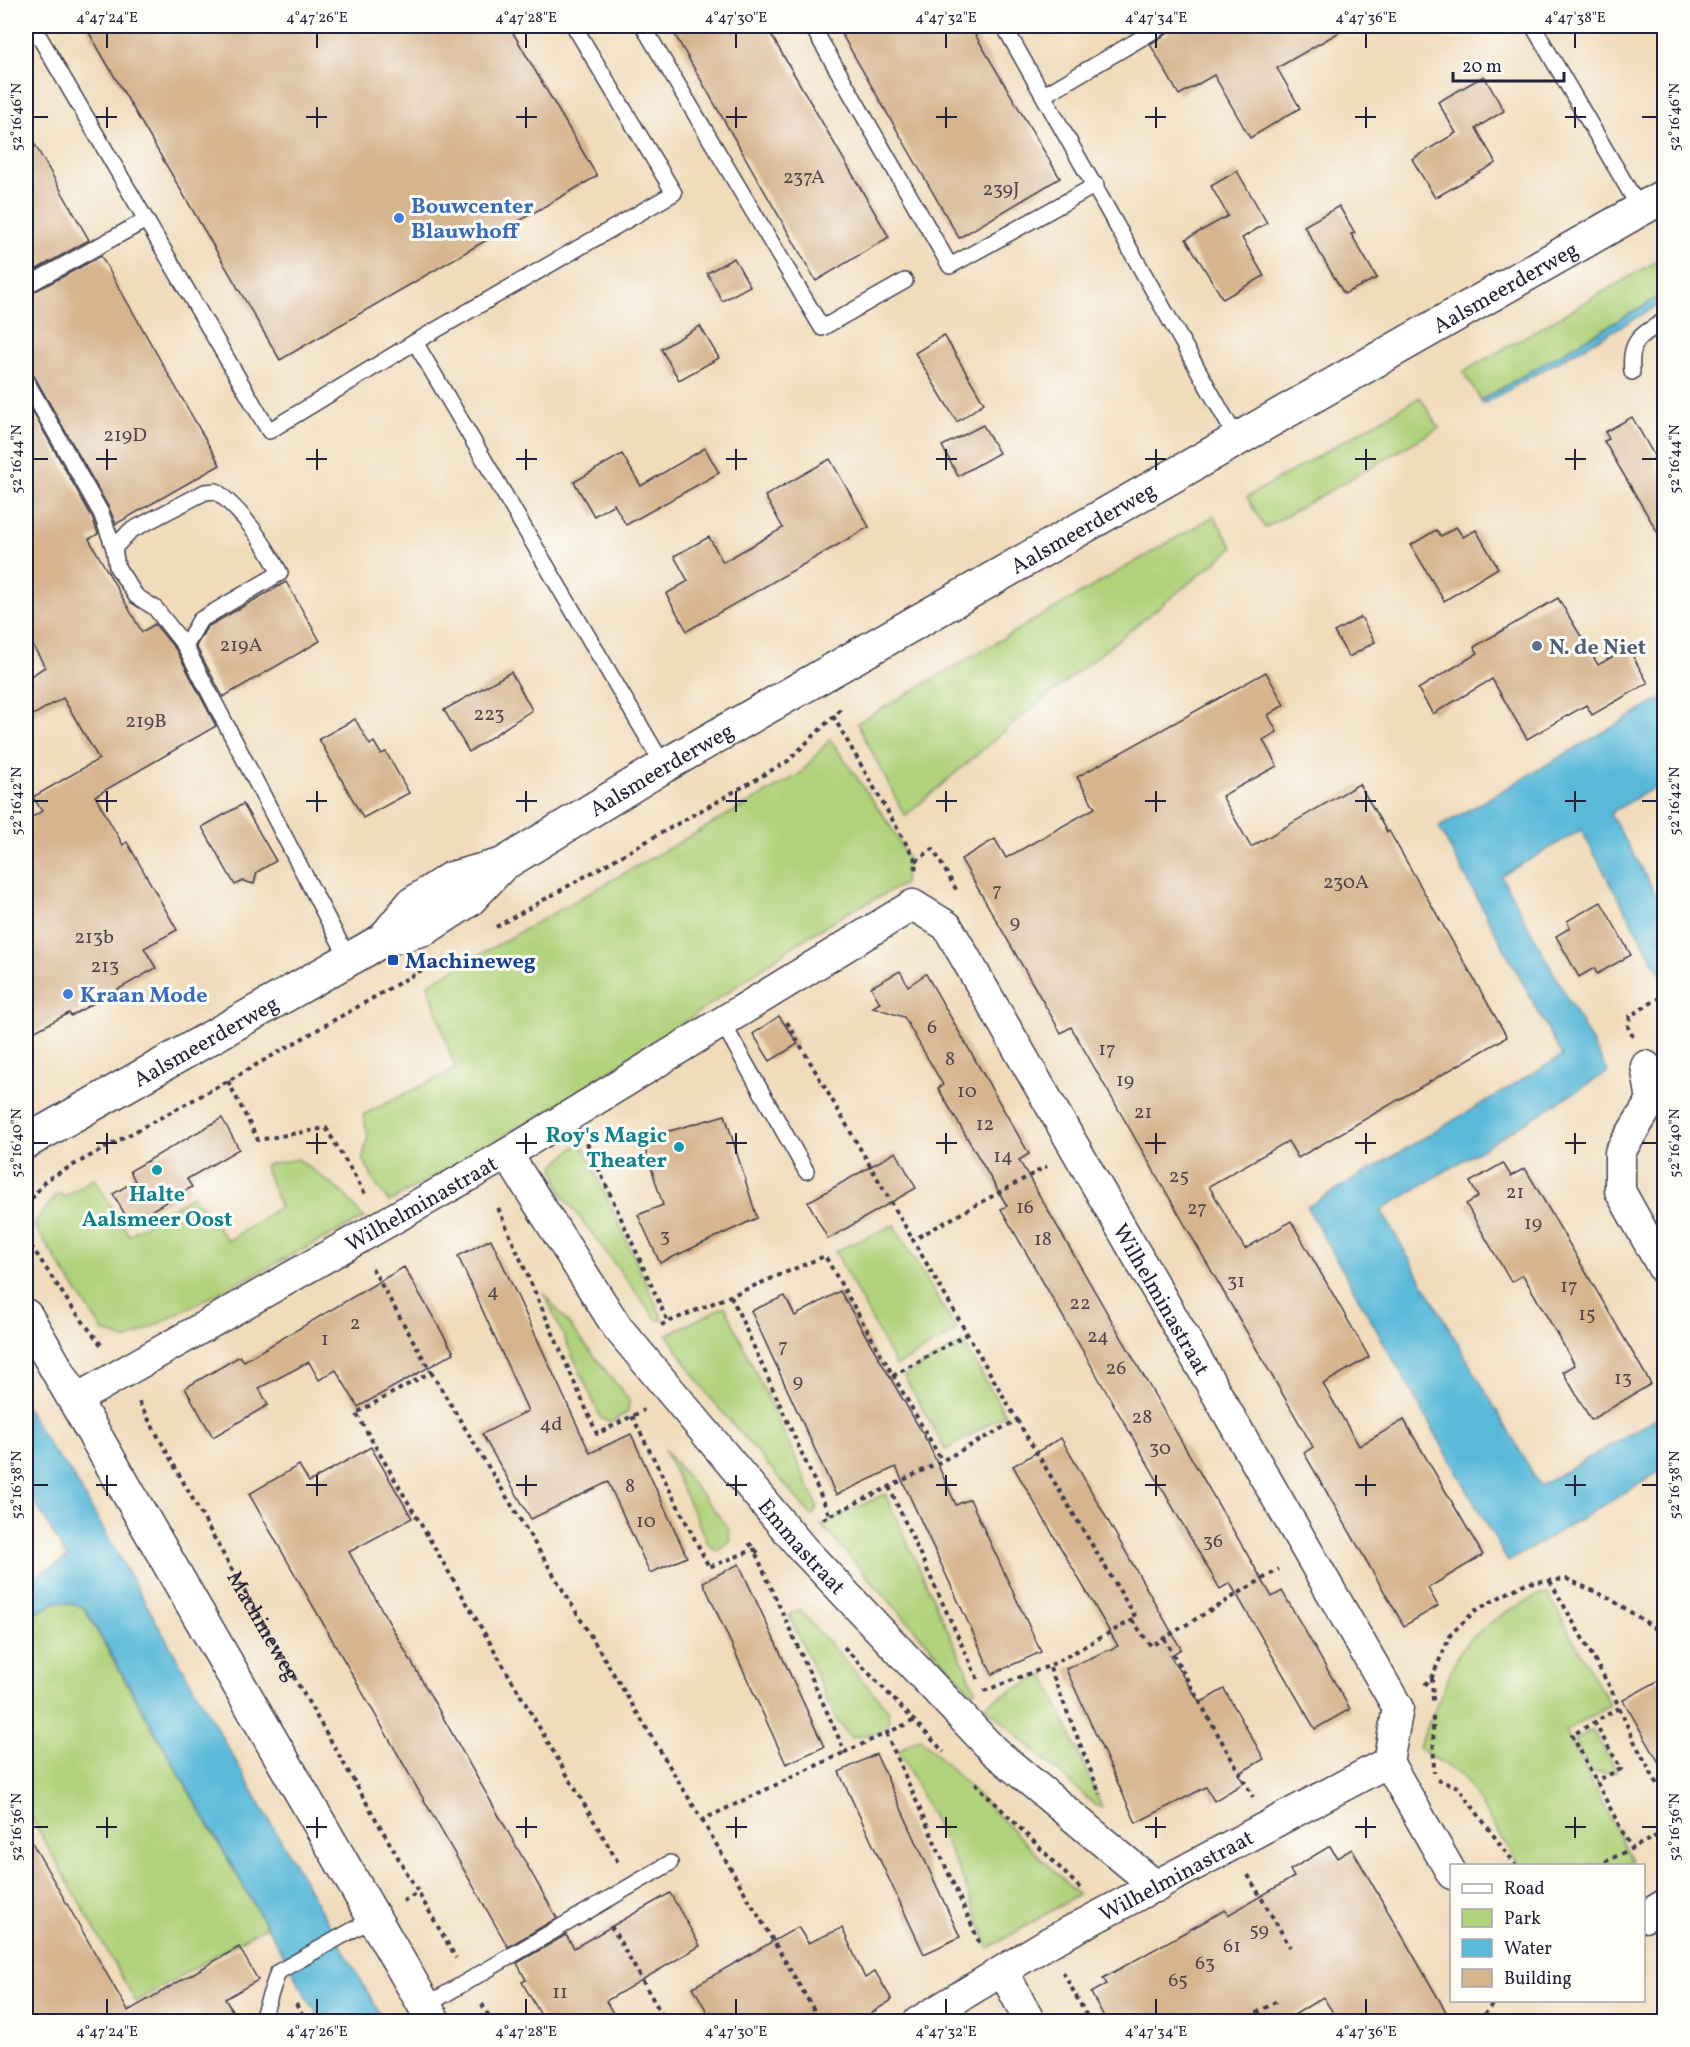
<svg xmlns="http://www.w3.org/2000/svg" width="1690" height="2047" viewBox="0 0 1690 2047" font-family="Vollkorn,serif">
  <rect width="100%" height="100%" fill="#fdfcf7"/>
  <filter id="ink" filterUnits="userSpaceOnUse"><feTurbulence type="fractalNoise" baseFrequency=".0167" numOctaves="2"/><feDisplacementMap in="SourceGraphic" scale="12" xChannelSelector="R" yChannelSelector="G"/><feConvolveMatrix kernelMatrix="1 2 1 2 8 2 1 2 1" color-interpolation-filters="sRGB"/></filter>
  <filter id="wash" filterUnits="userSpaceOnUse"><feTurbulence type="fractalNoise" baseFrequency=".008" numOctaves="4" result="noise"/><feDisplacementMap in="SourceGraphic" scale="24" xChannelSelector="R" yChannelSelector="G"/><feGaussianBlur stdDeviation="1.35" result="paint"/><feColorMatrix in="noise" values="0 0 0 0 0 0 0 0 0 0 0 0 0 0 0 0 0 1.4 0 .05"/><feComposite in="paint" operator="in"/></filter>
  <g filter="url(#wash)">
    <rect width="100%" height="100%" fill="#f0dcbb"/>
    <g fill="#b0d27a" stroke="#697a5a" stroke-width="1.5">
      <path d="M1664,257v37l-183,106 -18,-28z"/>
      <path d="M1420,397l19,31 -174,100 -18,-31z"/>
      <path d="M1214,516l19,32 -213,170 -115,98 -48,-93z"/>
      <path d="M830,739l61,88 17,32 -4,25 -57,29 -48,29 -131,92 -125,80 -154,88 -14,-19 -12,-25 5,-22 -5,-21 92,-46 -27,-85 372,-210z"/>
      <path d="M581,1141l82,179h-6l-98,-130 -5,-24z"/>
      <path d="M298,1159l46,35 20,24 -237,122 -24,-9 -70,-107 25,-30 7,3 29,-19 35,57 64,-40 35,46 52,-34 -16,-42z"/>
      <path d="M894,1225l63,106 -61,35 -61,-115z"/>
      <path d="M544,1293l85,107 -1,12 -18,11 -9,-5z"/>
      <path d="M725,1306l93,201 -6,9 -101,-117 -44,-64z"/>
      <path d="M963,1342l42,72 -59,36 -42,-74z"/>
      <path d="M664,1449l64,78 2,14 -13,10 -9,-7z"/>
      <path d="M885,1494l90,195 -3,4 -151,-168z"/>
      <path d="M1548,1594l62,112 -45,25 67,129 -15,5h-98l-57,-90 -44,-27 41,-95 11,-14 34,-26 33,-17z"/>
      <path d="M58,1601l25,6 183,319 -130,76 -110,-194v-189z"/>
      <path d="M800,1610l88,99 1,15 -12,9 -26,5 -15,-19 -47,-104z"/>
      <path d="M1044,1674l58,133 -6,-1 -112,-101z"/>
      <path d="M1592,1730l25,41 -25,2 -18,-33z"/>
      <path d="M920,1738l158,157 -89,53 -29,-76 -61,-122z"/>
    </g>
    <g fill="#5ab9d9" stroke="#3e6e8a" stroke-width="1.5">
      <path d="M1664,294v8l-181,102 -2,-4z"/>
      <path d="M1664,697v85l-54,31 54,96v71l-83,-150 -80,46 107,196 -227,138 159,276 124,-72v55l-156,93 -201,-355 255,-151 -123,-229z"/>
      <path d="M26,1407l27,45 16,17 315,552h-63l-237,-414 -26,-6 -32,18v-37l41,-24 -41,-72z"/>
    </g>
    <g id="blocks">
      <g fill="#d5b48e">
        <path d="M85,26h424l88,150 -317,184z"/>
        <path d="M670,26h96l123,211 -73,44z"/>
        <path d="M837,26h133l90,152 -101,60z"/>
        <path d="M1172,26h178l-73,42 23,40 -50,30 -36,-63 -35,20 -29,-51 17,-10z"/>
        <path d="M1484,76l20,35 -28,17 20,35 -61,35 -23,-39 44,-26 -18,-31z"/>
        <path d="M26,129l63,111 -63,35z"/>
        <path d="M1237,171l30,52 -25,15 22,38 -41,23 -37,-60 42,-23 -17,-30z"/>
        <path d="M1339,206l16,27 -4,1 26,44 -33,16 -40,-68z"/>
        <path d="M101,256l119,209 -104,59 -7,-16 -75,-132 -8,-5v-75z"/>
        <path d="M734,258l16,28 -28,15 -15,-28z"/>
        <path d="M700,326l19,32 -40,22 -18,-31z"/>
        <path d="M944,335l40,68 -27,19 -42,-69z"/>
        <path d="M26,400l66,117 6,17 -9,5 53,93 13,-8 22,27 39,75 -121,70 28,49 4,-3 50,88 -33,18 12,20 -85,48 -2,-3 -43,23v-215l16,-10 -9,-14 66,-38 -36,-61 -37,21v-40l19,-12 -19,-34z"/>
        <path d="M1632,417l23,40 -2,2 12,21v65l-61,-104 5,-2 -4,-7z"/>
        <path d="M983,425l16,28 -41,23 -16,-30z"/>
        <path d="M705,448l14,25 -93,52 -12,-21 -20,12 -20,-34 48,-28 19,32z"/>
        <path d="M830,459l39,68 -182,104 -21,-37 22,-13 -14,-25 35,-19 14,25 60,-34 -18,-32z"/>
        <path d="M1456,527l7,10 13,-7 22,38 -54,33 -33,-56 25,-15 5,6z"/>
        <path d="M286,582l34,59 -97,56 -27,-51 11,-19z"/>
        <path d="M1558,598l40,67 30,-17 20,35 -56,32 -6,-10 -59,34 -35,-60 -59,35 -15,-25 60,-36 -4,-6z"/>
        <path d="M1361,617l14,25 -26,15 -15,-25z"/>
        <path d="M511,672l21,38 -63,42 -25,-42z"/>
        <path d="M1266,672l18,33 -16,10 9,17 -14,8 14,26 -55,30 29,51 108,-63 28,48 2,-1 118,206 -209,121 -10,-17 -79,45 36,63 46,-28 78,136 -46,27 36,62 45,-26 79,135 -55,33 10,18 -34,20 -100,-173 9,-6 -128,-222 -114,-198 -10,6 -100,-174 34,-20 11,19 89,-50 -18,-31z"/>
        <path d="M355,719l15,26 4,-3 7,12 5,-2 23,41 -46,25 -44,-79z"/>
        <path d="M243,804l33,57 -19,11 -3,12 -11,-3 -8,4 -33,-58z"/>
        <path d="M1601,902l30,53 -34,19 -3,-6 -15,9 -23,-41 14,-8 -3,-7z"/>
        <path d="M900,971l8,15 18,-12 103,180 -10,6 135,234 118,203 10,-6 68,118 -35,20 -85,-146 -10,6 -117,-203 -102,-177 6,-3 -69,-118 5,-3 -39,-68 -31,-10 7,-4 -9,-16z"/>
        <path d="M779,1016l19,28 -28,17 -17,-27z"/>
        <path d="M725,1115l32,103 -97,45 -22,-48 25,-10 -21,-66z"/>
        <path d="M222,1118l17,31 -52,30 5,8 -62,36 -17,-29 22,-13 -5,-10z"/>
        <path d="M896,1152l20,36 -88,51 -20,-37z"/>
        <path d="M1503,1163l8,13 14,-8 126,216 -60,36 -28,-48 12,-7 -52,-90 -12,7 -45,-78 12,-7 -8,-15z"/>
        <path d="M491,1239l99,214 41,-19 56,123 -37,16 -42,-91 -77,37 -49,-85 46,-23 -70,-155z"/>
        <path d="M404,1267l50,86 -96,54 -22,-37 -17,10 -10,-18 -50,26 9,17 -55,32 -28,-49 55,-32 4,5z"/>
        <path d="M840,1291l87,150 29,64 14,-6 71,153 -49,22 -96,-207 -60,28 -85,-184 34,-15 10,20z"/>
        <path d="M1061,1438l120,211 -11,7 30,47 24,-14 40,70 -26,15 6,9 -30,18 -8,-14 -70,36 -70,-154 52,-23 -105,-180z"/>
        <path d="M371,1447l41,71 -63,34 208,366 -49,29 -259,-453 50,-29 10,17z"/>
        <path d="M739,1564l85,183 -38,17 -83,-182z"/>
        <path d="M1665,1677v96l-42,-73z"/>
        <path d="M876,1754l84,183 -36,17 -85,-182z"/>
        <path d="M26,1832l102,179 111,-64 19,33 -33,19 14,23h-213z"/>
        <path d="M1330,1846l7,12 15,-9 100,173h-113l-16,-25 -40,25h-176l-16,-29 16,-9 -4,-6 122,-68 3,5 66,-38 -4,-7z"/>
        <path d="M670,1893l30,53 -94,55 12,21h-73l-23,-40 4,-2 -9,-17 49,-28 8,13z"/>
        <path d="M798,1927l10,16 34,-15 23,50 10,-7 17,29 -35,22h-144l-20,-35z"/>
      </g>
    </g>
  </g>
  <g filter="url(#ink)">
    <use href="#blocks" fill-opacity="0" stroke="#413e4e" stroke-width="1.5"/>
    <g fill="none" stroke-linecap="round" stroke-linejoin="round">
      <defs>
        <g id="service">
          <path d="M33,26l236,405 146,-89"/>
          <path d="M574,26l100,167 -259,149 249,424"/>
          <path d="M643,26l179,302 83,-47"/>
          <path d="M812,26l138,240 146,-81"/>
          <path d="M1004,26l233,413"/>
          <path d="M1533,26l107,183"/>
          <path d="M1044,95l118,-69"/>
          <path d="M26,286l120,-66"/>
          <path d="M1632,372c-3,-32 8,-36 32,-51"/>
          <path d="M26,381l75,132 13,35"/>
          <path d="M185,646l15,-26 80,-47c-17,-32 -35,-59 -64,-82l-11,1 -75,39 -16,17 3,19 19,29 19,12 30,38 164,314"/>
          <path d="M722,1022l84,149"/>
          <path d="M425,2006l245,-143"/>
          <path d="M264,2022l-2,-3 16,-47 96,-54"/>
        </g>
        <g id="minor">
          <path d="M1646,1066l6,34 -32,52v39l44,79"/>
          <path id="s2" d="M507,1154l110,173 185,221 192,203 163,136"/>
          <path id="s3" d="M75,1400l432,-246 406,-249 34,21 451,782 -10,54"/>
          <path d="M1388,1762l64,112"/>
          <path d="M1644,1917l20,-12"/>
          <path d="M1003,1971l27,51"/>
          <path id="s4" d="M918,2022l130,-79 340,-181"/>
        </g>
        <g id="tertiary">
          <path d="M383,940l29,-36 38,-25 52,-14"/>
          <path id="s5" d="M26,1142l357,-202 43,-12 43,-28 33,-35 162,-99 1000,-570"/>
          <path d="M26,1316l408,706"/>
        </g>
      </defs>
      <use href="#service" stroke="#413e4e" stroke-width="18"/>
      <use href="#minor" stroke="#413e4e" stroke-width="33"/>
      <use href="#tertiary" stroke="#413e4e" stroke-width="36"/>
      <g stroke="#413e4e" stroke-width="4" stroke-dasharray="4.5 4.5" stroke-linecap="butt">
        <path d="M833,716l83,145 -1,12"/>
        <path d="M916,861l17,-12 24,42"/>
        <path d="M496,927l292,-166 54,-53"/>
        <path d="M787,1022l126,218"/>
        <path d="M1633,1037l-5,-10 2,-11 34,-21"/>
        <path d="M228,1081l30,59 68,-12 41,69"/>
        <path d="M587,1143l81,179"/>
        <path d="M26,1206l20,-26 182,-99 199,-114"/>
        <path d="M498,1208l99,226 47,-24"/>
        <path d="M26,1238l45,68 31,40"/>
        <path d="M372,1268l59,104 -75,41 263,451"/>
        <path d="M731,1296l99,220"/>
        <path d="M661,1325l164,-69 117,205"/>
        <path d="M431,1372l271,448 143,-68"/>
        <path d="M893,1376l74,-42"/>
        <path id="s1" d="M139,1402l88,159 229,397"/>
        <path d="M632,1416l77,151 47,-18"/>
        <path d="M1017,1420l119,198 -87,48"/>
        <path d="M889,1487l90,195"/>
        <path d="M823,1519l115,-56 79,-43 -104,-180 134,-74"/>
        <path d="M749,1543l11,12"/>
        <path d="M756,1554l89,198 68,-31"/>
        <path d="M1550,1581l61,108 23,52 30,56"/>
        <path d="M1132,1620l19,26 128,-77"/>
        <path d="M1164,1638l89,159"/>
        <path d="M844,1647l100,105"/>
        <path d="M1432,1678l1,23"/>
        <path d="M1425,1685l7,-8 19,-43 25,-24 50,-27 41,-4 42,19 55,36"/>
        <path d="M984,1691l65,-25 51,128"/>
        <path d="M1619,1708l-47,27 59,113"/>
        <path d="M1433,1717l1,56"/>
        <path d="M1594,1722l27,47 -25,12"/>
        <path d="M886,1733l95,213"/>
        <path d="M1437,1780l21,7 58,79"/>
        <path d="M975,1783l105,105"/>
        <path d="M702,1820l119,202"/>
        <path d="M1597,1866l67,-34"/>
        <path d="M1248,1875l42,72"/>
        <path d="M403,1901l15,-8"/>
        <path d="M611,1926l55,96"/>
        <path d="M1063,1972l27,50"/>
        <path d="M296,2004l10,18"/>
        <path d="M482,2004l10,18"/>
        <path d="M1330,2015l4,7"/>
        <path d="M1241,2022l36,-21"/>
        <path d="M1478,2022l18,-22"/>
      </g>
      <use href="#service" stroke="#fff" stroke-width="15"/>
      <use href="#minor" stroke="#fff" stroke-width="30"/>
      <use href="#tertiary" stroke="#fff" stroke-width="33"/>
    </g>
  </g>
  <path fill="none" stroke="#22223b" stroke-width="2" d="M107,33v15M317,33v15M526,33v15M736,33v15M946,33v15M1156,33v15M1366,33v15M1575,33v15M107,107v21M317,107v21M526,107v21M736,107v21M946,107v21M1156,107v21M1366,107v21M1575,107v21M33,117h15M96,117h21M306,117h21M516,117h21M726,117h21M936,117h21M1145,117h21M1355,117h21M1565,117h21M1642,117h15M107,449v21M317,449v21M526,449v21M736,449v21M946,449v21M1156,449v21M1366,449v21M1575,449v21M33,459h15M96,459h21M306,459h21M516,459h21M726,459h21M936,459h21M1145,459h21M1355,459h21M1565,459h21M1642,459h15M107,791v21M317,791v21M526,791v21M736,791v21M946,791v21M1156,791v21M1366,791v21M1575,791v21M33,801h15M96,801h21M306,801h21M516,801h21M726,801h21M936,801h21M1145,801h21M1355,801h21M1565,801h21M1642,801h15M107,1133v21M317,1133v21M526,1133v21M736,1133v21M946,1133v21M1156,1133v21M1366,1133v21M1575,1133v21M33,1143h15M96,1143h21M306,1143h21M516,1143h21M726,1143h21M936,1143h21M1145,1143h21M1355,1143h21M1565,1143h21M1642,1143h15M107,1475v21M317,1475v21M526,1475v21M736,1475v21M946,1475v21M1156,1475v21M1366,1475v21M1575,1475v21M33,1485h15M96,1485h21M306,1485h21M516,1485h21M726,1485h21M936,1485h21M1145,1485h21M1355,1485h21M1565,1485h21M1642,1485h15M107,1817v21M317,1817v21M526,1817v21M736,1817v21M946,1817v21M1156,1817v21M1366,1817v21M1575,1817v21M33,1827h15M96,1827h21M306,1827h21M516,1827h21M726,1827h21M936,1827h21M1145,1827h21M1355,1827h21M1565,1827h21M1642,1827h15M107,1999v15M317,1999v15M526,1999v15M736,1999v15M946,1999v15M1156,1999v15M1366,1999v15"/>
  <g fill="#3f7fe0" stroke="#fdfcf7" stroke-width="2">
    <circle cx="399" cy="218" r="6"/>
    <circle cx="68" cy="994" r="6"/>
  </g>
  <circle fill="#5c6f8a" stroke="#fdfcf7" stroke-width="2" cx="1537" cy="646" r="6"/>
  <rect fill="#1a4fb4" stroke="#fdfcf7" stroke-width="2" x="387" y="954" width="12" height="12" rx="3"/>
  <g fill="#0f9aa8" stroke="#fdfcf7" stroke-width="2">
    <circle cx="679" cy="1147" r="6"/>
    <circle cx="157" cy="1170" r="6"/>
  </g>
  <g text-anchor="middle" stroke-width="6" stroke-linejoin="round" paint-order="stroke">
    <g font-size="20" fill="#4f4650">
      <text x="804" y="183">237A</text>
      <text x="1001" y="195">239J</text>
      <text x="125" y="441">219D</text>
      <text x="241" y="651">219A</text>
      <text x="489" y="720">223</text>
      <text x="146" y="727">219B</text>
      <text x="1346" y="888">230A</text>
      <text x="997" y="896">7</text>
      <text x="1015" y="928">9</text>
      <text x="94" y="943">213b</text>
      <text x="105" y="972">213</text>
      <text x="932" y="1033">6</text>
      <text x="1107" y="1055">17</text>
      <text x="950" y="1065">8</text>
      <text x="1125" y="1086">19</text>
      <text x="967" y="1097">10</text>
      <text x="1143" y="1118">21</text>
      <text x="985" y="1130">12</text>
      <text x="1003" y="1162">14</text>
      <text x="1179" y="1182">25</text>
      <text x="1515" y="1198">21</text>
      <text x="1025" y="1213">16</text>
      <text x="1197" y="1214">27</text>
      <text x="1533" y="1229">19</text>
      <text x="665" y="1242">3</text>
      <text x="1043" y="1245">18</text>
      <text x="1236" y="1287">31</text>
      <text x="1569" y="1292">17</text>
      <text x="493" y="1297">4</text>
      <text x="1080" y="1309">22</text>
      <text x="1587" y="1320">15</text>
      <text x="355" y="1329">2</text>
      <text x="1098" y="1342">24</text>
      <text x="325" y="1345">1</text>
      <text x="783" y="1352">7</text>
      <text x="1116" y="1374">26</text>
      <text x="1623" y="1384">13</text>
      <text x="798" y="1387">9</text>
      <text x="1142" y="1423">28</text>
      <text x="551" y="1430">4d</text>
      <text x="1160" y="1454">30</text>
      <text x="630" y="1492">8</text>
      <text x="646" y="1527">10</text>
      <text x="1213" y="1547">36</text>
      <text x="1259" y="1936">59</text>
      <text x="1232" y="1952">61</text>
      <text x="1205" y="1969">63</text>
      <text x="1178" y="1986">65</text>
      <text x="560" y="1998">11</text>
    </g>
    <g font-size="22" font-weight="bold" fill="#366cbe" stroke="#fdfcf7" text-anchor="start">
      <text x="411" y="213">Bouwcenter<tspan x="411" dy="25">Blauwhoff</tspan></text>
      <text x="80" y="1002">Kraan Mode</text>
    </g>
    <g font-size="22" fill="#22223b" stroke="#fdfcf7">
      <text dy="8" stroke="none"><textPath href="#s5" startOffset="1712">Aalsmeerderweg</textPath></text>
      <text dy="8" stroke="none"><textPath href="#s5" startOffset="1226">Aalsmeerderweg</textPath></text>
      <text dy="8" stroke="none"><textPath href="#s5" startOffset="740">Aalsmeerderweg</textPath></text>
      <text dy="8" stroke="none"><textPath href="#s5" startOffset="206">Aalsmeerderweg</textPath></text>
      <text dy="8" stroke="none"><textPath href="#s3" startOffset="398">Wilhelminastraat</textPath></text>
      <text dy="8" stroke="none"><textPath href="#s3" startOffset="1444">Wilhelminastraat</textPath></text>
      <text dy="8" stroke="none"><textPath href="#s2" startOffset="492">Emmastraat</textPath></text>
      <text dy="8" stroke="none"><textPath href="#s1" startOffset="256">Machineweg</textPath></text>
      <text dy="8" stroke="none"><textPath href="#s4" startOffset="297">Wilhelminastraat</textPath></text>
    </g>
    <g font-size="22" font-weight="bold" fill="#4e5e75" stroke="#fdfcf7" text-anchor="start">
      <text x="1549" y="654">N. de Niet</text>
    </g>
    <g font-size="22" font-weight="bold" fill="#164399" stroke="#fdfcf7" text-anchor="start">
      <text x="405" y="968">Machineweg</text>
    </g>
    <g font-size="22" font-weight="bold" fill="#0d838f" stroke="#fdfcf7" text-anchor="end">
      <text x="667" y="1142">Roy's Magic<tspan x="667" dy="25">Theater</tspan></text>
      <text x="157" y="1201" text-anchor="middle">Halte<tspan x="157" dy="25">Aalsmeer Oost</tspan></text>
    </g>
  </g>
  <rect width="1690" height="2047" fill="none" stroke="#fdfcf7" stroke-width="66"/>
  <rect x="1450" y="1864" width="195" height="138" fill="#fdfcf7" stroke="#a5a5ac" stroke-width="1.5"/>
  <rect x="1462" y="1884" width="30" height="9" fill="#ffffff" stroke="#a5a5ac" stroke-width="1.5"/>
  <text x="1504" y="1894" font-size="18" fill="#22223b">Road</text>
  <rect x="1462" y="1909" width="30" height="18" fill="#b0d27a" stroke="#a5a5ac" stroke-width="1.5"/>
  <text x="1504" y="1924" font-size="18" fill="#22223b">Park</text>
  <rect x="1462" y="1939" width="30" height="18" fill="#5ab9d9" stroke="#a5a5ac" stroke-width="1.5"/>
  <text x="1504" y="1954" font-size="18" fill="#22223b">Water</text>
  <rect x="1462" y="1969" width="30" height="18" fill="#d5b48e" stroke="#a5a5ac" stroke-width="1.5"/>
  <text x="1504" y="1984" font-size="18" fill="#22223b">Building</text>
  <path d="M1453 72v9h111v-9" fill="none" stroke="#22223b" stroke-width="3"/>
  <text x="1462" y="72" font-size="18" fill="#22223b" stroke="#fdfcf7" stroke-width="4.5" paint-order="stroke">20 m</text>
  <rect x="33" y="33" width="1624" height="1981" fill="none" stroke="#22223b" stroke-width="2"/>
  <g font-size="15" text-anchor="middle" fill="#22223b">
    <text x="107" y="22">4°47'24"E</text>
    <text x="317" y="22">4°47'26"E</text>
    <text x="526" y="22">4°47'28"E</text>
    <text x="736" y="22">4°47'30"E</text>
    <text x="946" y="22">4°47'32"E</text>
    <text x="1156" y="22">4°47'34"E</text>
    <text x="1366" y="22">4°47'36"E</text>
    <text x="1575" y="22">4°47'38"E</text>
    <text transform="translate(16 117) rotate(-90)" y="5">52°16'46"N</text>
    <text transform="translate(1674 117) rotate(-90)" y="5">52°16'46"N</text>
    <text transform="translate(16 459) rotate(-90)" y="5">52°16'44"N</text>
    <text transform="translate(1674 459) rotate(-90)" y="5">52°16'44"N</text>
    <text transform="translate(16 801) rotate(-90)" y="5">52°16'42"N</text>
    <text transform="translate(1674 801) rotate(-90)" y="5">52°16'42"N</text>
    <text transform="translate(16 1143) rotate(-90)" y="5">52°16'40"N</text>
    <text transform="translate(1674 1143) rotate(-90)" y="5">52°16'40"N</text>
    <text transform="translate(16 1485) rotate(-90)" y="5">52°16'38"N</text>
    <text transform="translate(1674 1485) rotate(-90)" y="5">52°16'38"N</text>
    <text transform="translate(16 1827) rotate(-90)" y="5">52°16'36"N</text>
    <text transform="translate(1674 1827) rotate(-90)" y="5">52°16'36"N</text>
    <text x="107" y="2036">4°47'24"E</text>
    <text x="317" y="2036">4°47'26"E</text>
    <text x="526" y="2036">4°47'28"E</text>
    <text x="736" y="2036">4°47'30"E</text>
    <text x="946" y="2036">4°47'32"E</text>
    <text x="1156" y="2036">4°47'34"E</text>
    <text x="1366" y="2036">4°47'36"E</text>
  </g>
</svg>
